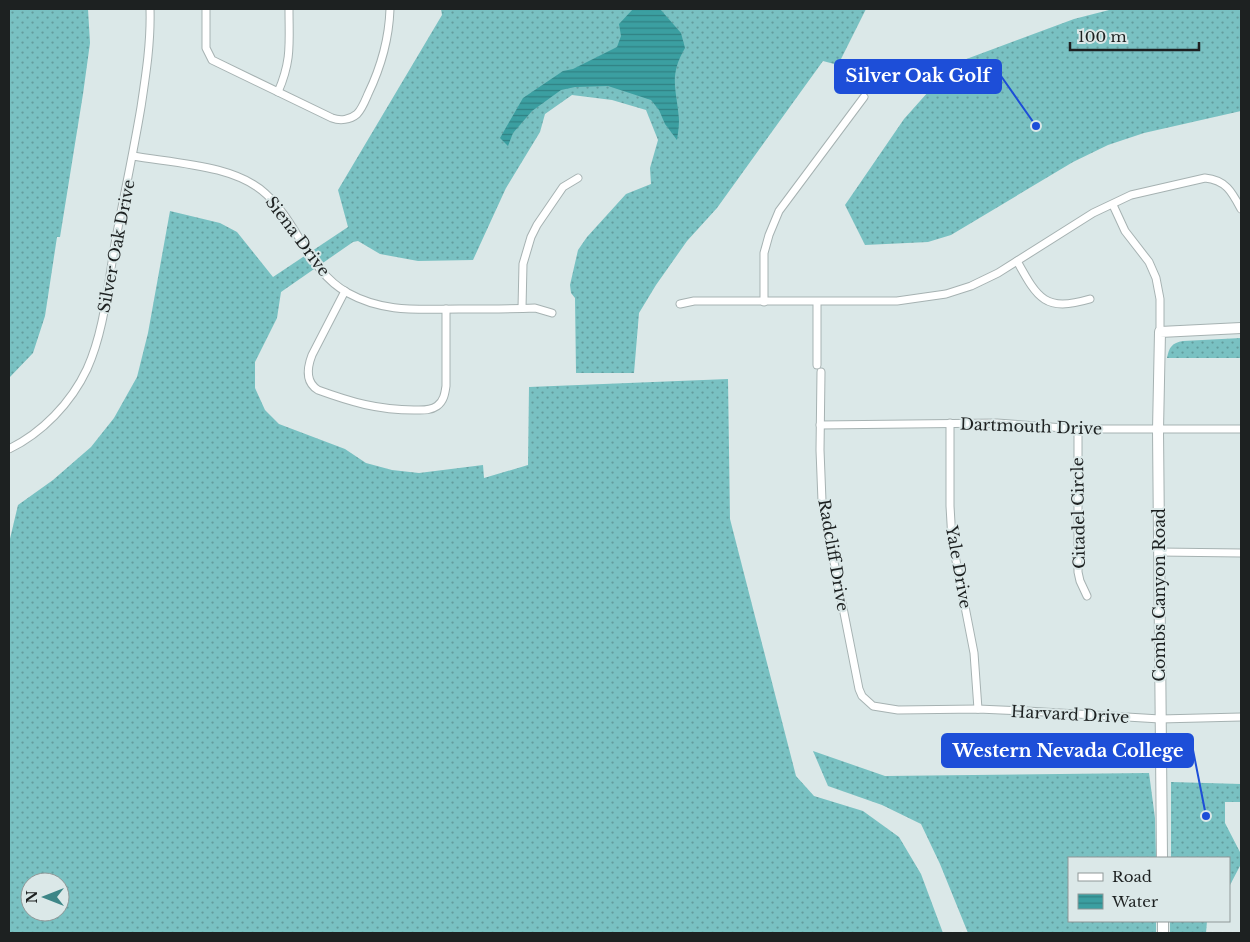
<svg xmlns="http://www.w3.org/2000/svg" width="1250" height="942" viewBox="0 0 1250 942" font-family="'Libre Baskerville',serif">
  <defs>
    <pattern id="grass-dots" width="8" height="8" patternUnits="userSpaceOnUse" patternTransform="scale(1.25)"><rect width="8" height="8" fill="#79c1c2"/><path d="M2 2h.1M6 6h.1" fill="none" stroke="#639c9d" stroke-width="1.8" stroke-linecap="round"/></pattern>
    <pattern id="water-rules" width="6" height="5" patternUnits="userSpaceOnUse" patternTransform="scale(1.25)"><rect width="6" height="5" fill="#3b9fa1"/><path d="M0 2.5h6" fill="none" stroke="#318183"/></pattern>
  </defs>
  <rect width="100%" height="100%" fill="#dbe8e8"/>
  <g fill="url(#grass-dots)" fill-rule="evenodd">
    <path d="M9,9h79l2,34 -7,51 -23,143h-3l-12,79 -12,37 -24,25z"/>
    <path d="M441,9h425l-28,56 -15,-4 -106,147 -30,33 -31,44 -17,28 -5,60h-58l-1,-75 -4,-5 -1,-8 8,-35 9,-13 39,-43 25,-10 -1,-16 8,-28 -12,-30 -34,-10 -40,-5 -27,19 -5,18 -34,56 -33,72 -55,1 -38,-7 -22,-13 -5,1 -72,50 -4,26 -22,44v26l10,22 14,14 66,25 21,14 26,7 27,3 64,-8 1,13 44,-13 1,-78 199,-8 2,140 66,257 18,20 49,15 36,26 22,37 22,59h-934v-390l9,-38 35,-25 38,-33 23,-29 23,-41 11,-44 22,-122 50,12 17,9 36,45 75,-50 -10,-37 104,-175zM30,882h30v30h-30z"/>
    <path d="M1113,9h128v102l-97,22 -36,12 -35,17 -122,73 -23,7 -63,3 -20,-40 59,-86 49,-55 121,-45z"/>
    <path d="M1241,338v20h-74c2,-11 5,-15 16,-17z"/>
    <path d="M813,751l72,25 264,-3 6,45 1,40h-87v63h87v12h-188l-28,-69 -19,-40 -39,-19 -54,-19z"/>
    <path d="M1171,782l70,2v18h-16v21l16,31v10l-12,23v-29h-58z"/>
    <path d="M1170,921h37l-1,12h-36z"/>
  </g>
  <path fill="url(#water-rules)" d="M633,9h27l21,24 4,15c-17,29 -8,42 -6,72 0,6 -1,13 -2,20l-12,-16 -6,-14 -8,-10 -43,-14 -33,1 -14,3 -29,21 -19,22 -5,13 -8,-8 23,-40 40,-27 10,-2 44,-22 4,-11 -2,-12z"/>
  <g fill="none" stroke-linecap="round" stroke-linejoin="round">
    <defs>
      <g id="street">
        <path d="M206,9v39l6,12 120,58c8,3 18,2 25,-4 5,-5 8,-13 11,-20 13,-27 21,-55 22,-85"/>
        <path d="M278,92c14,-32 11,-49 11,-83"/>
        <path d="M133,156c40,7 103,9 133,38 32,29 43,78 82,99 36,20 71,16 111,16 26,0 51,0 76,-1l17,5"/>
        <path d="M1113,205l12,26 24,31 7,16 4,21v33"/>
        <path d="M1017,261c21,38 28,51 73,38"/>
        <path d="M345,291l-33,64c-5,13 -7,27 6,35 33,12 60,20 96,20 8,0 16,1 23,-4 7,-5 8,-13 9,-20v-77"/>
        <path d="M764,302v-49l5,-18 10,-24 85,-114"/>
        <path d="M817,302v63"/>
        <path d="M680,304l14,-3h203l49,-7 25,-8 27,-13 95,-60 38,-18 74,-17c21,2 27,14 36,31"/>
        <path d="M522,308l1,-44 8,-27 6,-12 26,-38 15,-9"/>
        <path d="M821,372l-1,78 2,51 37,188 3,7 11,10 25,4 80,-1 49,2 133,8 81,-2"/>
        <path d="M950,423v83l2,34 22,113 4,56"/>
        <path d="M820,425l177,-2 81,6h163"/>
        <path d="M1078,429v143l2,9 7,15"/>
        <path d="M9,449c33,-16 62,-46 78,-80 19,-42 21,-91 30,-136 8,-42 17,-84 24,-126 5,-33 10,-65 9,-98"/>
        <path d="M1159,552l82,1"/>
      </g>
      <g id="secondary">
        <path d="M1162,858l-4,-428 2,-98 81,-4"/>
        <path d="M1163,921v12"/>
      </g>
    </defs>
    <use href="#street" stroke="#a6b2b2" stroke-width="9"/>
    <use href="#secondary" stroke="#a6b2b2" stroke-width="12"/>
    <use href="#street" stroke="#fff" stroke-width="7"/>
    <use href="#secondary" stroke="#fff" stroke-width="10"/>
  </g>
  <g text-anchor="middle" stroke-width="4" stroke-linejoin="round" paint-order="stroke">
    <g font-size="16" fill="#1d2121" stroke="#dbe8e8">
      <text transform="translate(298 236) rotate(53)" y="6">Siena Drive</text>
      <text transform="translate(116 246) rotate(-79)" y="6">Silver Oak Drive</text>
      <text transform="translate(1031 426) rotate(2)" y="6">Dartmouth Drive</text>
      <text transform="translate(1078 513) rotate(-91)" y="6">Citadel Circle</text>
      <text transform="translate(834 555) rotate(80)" y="6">Radcliff Drive</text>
      <text transform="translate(959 567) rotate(80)" y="6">Yale Drive</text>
      <text transform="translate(1159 595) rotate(-90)" y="6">Combs Canyon Road</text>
      <text transform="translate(1070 714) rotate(3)" y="6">Harvard Drive</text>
    </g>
  </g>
  <path fill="none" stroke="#1d4ed8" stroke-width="2" d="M1036 126L1001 76M1206 816L1193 750"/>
  <g fill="#1d4ed8" stroke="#dbe8e8" stroke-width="2">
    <circle cx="1036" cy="126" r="5"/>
    <circle cx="1206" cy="816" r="5"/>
  </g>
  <g fill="#1d4ed8" stroke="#1d4ed8" stroke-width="2">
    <rect x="835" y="60" width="166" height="33" rx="5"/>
    <rect x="942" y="734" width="251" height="33" rx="5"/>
  </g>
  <g font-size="18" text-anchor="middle" font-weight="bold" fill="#fff">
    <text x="918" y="82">Silver Oak Golf</text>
    <text x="1068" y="757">Western Nevada College</text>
  </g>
  <rect width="1250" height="942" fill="none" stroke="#1d2121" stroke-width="20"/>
  <rect x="1068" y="857" width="162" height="65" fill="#dbe8e8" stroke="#8f9898"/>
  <rect x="1078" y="873" width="25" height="8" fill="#ffffff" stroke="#8f9898"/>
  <text x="1112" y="882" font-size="15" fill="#1d2121">Road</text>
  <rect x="1078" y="894" width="25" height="15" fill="url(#water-rules)" stroke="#8f9898"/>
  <text x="1112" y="907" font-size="15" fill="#1d2121">Water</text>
  <g transform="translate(45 897) rotate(270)"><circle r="24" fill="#dbe8e8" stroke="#8f9898"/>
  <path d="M0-4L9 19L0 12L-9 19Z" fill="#3d8687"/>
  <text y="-8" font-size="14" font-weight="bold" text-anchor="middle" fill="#1d2121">N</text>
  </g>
  <path d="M1070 42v8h129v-8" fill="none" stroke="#1d2121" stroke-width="2.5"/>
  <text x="1078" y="42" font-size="15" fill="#1d2121" stroke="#dbe8e8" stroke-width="4" paint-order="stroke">100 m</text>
</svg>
